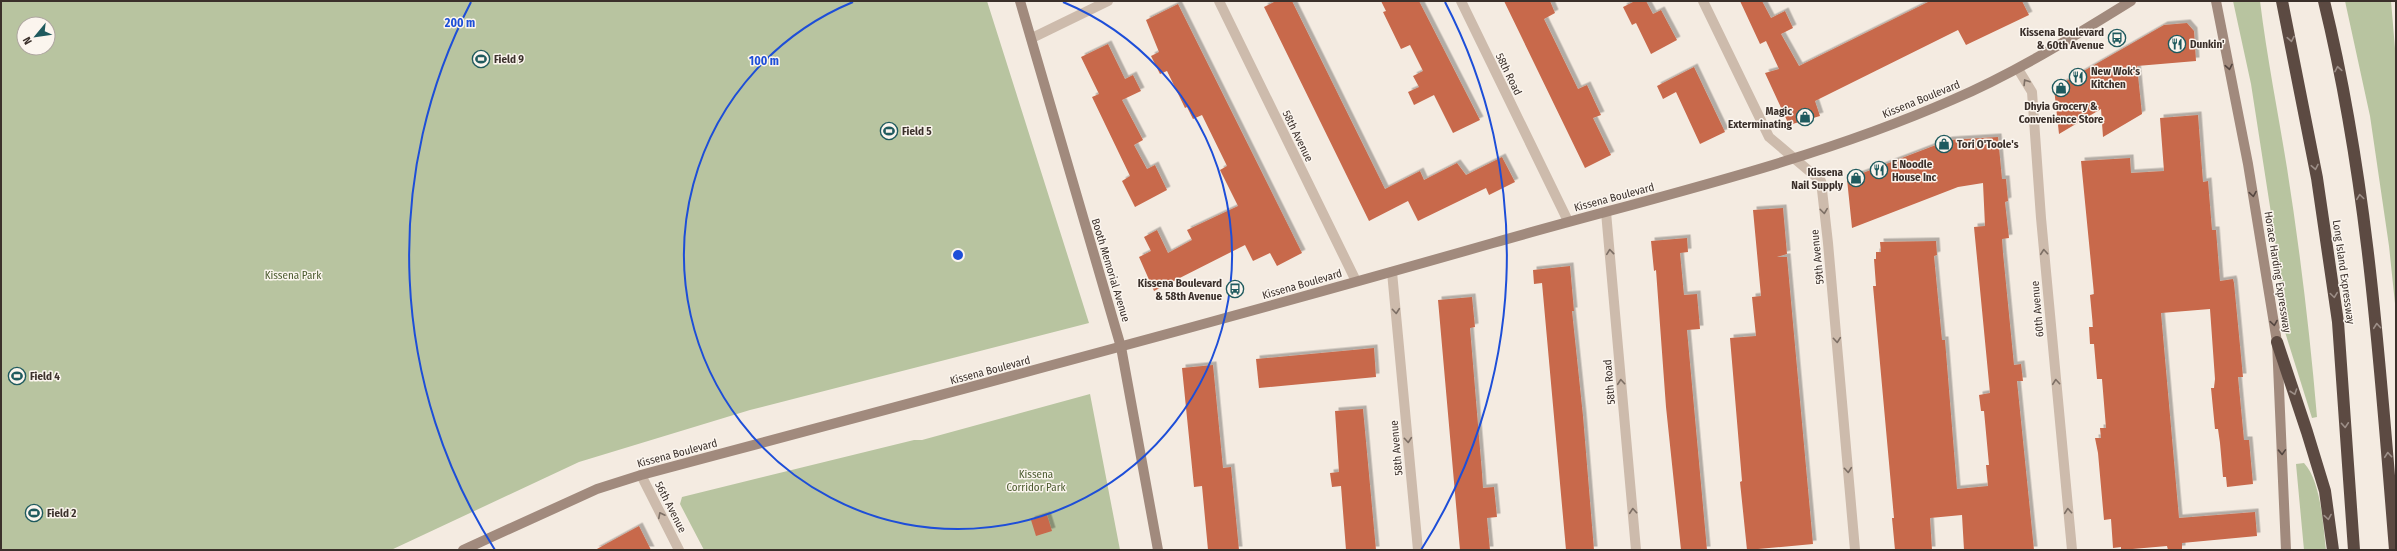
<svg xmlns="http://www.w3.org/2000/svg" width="2397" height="551" viewBox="0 0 2397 551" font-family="'Fira Sans Condensed',sans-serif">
  <defs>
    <filter id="shadow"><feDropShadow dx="3.5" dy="-3.5" stdDeviation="0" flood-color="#0004"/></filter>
  </defs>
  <rect width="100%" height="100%" fill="#f4ebe1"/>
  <g fill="#b8c4a0" fill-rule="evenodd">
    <path d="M1,1h986l102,322 -339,87 -171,52 -188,88h-390zM24,24h24v24h-24z"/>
    <path d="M2233,1h27c7,57 18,111 27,167 13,83 23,166 30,249l-5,1 -27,-86 -10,-93 -24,-155z"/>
    <path d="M2345,1h46l5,59v253l-7,-67 -19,-130z"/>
    <path d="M1090,394l30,156h-416l-24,-46 2,-7 232,-57h8z"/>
    <path d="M2304,463c17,18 19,62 22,87h-22l-8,-86z"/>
  </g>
  <g fill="#c8694b" filter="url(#shadow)">
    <path d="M1276,1h16l93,188 35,-18 4,9 33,-17 9,12 36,-18 13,25 -26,13 -3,-7 -68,33 -10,-20 -39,20 -105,-214z"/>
    <path d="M1381,1h38l61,119 -27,13 -19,-38 -20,10 -6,-13 11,-5 -6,-11 10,-5 -13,-26 -9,4 -18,-37 3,-1z"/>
    <path d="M1504,1h46l5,12 -11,6 34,70 9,-4 14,30 -8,3 18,37 -26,13z"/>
    <path d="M1635,1h11l7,13 8,-4 16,30 -26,14 -15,-31 -4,2 -9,-18z"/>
    <path d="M1740,1h22l9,17 14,-7 8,17 -12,6 18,32 131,-65h92l7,14 -63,30 -8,-15 -143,71 5,15 -31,9 -24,-52 14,-4 -13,-28 -6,3z"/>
    <path d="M1178,4l124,249 -25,13 -7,-13 -17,8 -8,-16 -91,46 -15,-34 12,-6 -7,-14 13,-7 11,23 24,-13 -5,-10 51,-24 -18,-36 7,-4 -25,-51 -9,4 -6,-12 -2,1 -18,-37 -7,3 -9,-18 8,-4 -13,-32z"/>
    <path d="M2187,23l7,8 2,30 -59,5 5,48 -39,23 -2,-28 -42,25 -5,-46 110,-63z"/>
    <path d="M1108,44l17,35 8,-4 8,16 -19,9 21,40 -9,5 13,24 8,-4 12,25 -32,17 -13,-26 8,-5 -38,-79 7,-3 -18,-37z"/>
    <path d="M1694,67l31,65 -25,12 -24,-52 -13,7 -6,-13z"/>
    <path d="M2198,115l5,67 5,-1 4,49h4l4,51 13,-2 1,4 9,94h-5l6,63h5l4,44 -26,3 -1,-10h-3l-3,-34 -2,-14h-3l-4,-41h3l1,-9 -5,-70 -49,4 18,205 76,-6 2,24 -75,7v6l-14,1 -1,-4 -46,4v-3l-8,1 -2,-29 -7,1 -6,-67 -3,-15h6l-1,-10h6l-4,-49h-5l-3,-35h-4l-1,-17h4l-3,-32 4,-1 -13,-133 49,-3 1,15 33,-2 -4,-53z"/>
    <path d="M1998,137l4,42h4l2,22 -3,1 4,36 -7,1 1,14 11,112 7,-1 2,17h-6l17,169h-70l-2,-35 -32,3 2,32h-37l-3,-32h2l-21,-232h3l-2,-27h2v-7h5l-1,-10 56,-1 1,14 -3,1 8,84h3l12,149 31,-3 -2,-21h3l-5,-54h-3l-2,-16 11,-2 -16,-166 11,-1 -2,-43 -25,4 -106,41 -5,-49 102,-39z"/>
    <path d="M1783,208l4,46 -10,3h10l26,287 -66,6 -7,-68 2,-1 -12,-143 26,-2 -4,-39 9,-1 -8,-86z"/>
    <path d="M1687,238l1,14 -8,1 4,42 13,-1 3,35 -13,1 20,220h-26l-15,-143 -10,-137 -2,1 -3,-30z"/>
    <path d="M1570,266l4,45h-2l11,105 11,134h-28l-24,-267 -8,1 -1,-14z"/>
    <path d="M1472,297l3,30 -5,1 12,145 1,15 11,-1 3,30 -10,1 3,32h-30l-22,-250z"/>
    <path d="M1374,348l2,29 -117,11 -3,-29z"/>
    <path d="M1213,365l10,103 8,-1 8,83h-31l-6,-64 -8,1 -12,-119z"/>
    <path d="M1363,409l13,141h-30l-5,-64 -9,1 -2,-14 9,-1 -4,-61z"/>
    <path d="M1047,515l5,16 -16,5 -5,-16z"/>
    <path d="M639,526l12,24h-56z"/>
  </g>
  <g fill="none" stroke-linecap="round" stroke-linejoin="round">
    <g stroke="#cdbbac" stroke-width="10">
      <path d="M1219,1l137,280"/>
      <path d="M1461,1l107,220"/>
      <path d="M1703,1l66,136 52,44 7,62 27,307"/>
      <path d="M1032,38l76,-37"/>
      <path d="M2018,69l14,23 9,126 31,332"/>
      <path d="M1606,212l30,338"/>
      <path d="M1392,272l26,278"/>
      <path d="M641,475l38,75"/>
    </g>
    <g stroke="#a18a7d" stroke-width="10">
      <path d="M1020,1l101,346 37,203"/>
      <path d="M2216,1l32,163 29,178 9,208"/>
      <path d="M463,550l134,-61 44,-14c285,-76 569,-151 852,-232 153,-44 313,-79 459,-143 63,-27 121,-63 179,-99"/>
    </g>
    <g stroke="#5c4a42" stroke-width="12">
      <path d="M2282,1l35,177 21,144 16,228"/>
      <path d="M2324,1c44,180 56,365 71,549"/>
      <path d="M2277,342l30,90 18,59 8,59"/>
    </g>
  </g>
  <defs><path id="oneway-chevron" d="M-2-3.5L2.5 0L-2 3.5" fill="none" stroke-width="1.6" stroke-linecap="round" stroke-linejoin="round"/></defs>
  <g stroke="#9c8e87">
    <use href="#oneway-chevron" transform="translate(2291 39) rotate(79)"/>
    <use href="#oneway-chevron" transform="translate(2338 69) rotate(-100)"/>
    <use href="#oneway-chevron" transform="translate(2315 167) rotate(79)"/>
    <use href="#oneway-chevron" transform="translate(2360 197) rotate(-98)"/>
    <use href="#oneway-chevron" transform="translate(2334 295) rotate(82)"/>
    <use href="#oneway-chevron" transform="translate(2377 326) rotate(-95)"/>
    <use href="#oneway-chevron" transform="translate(2294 392) rotate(71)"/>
    <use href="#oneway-chevron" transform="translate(2345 425) rotate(86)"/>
    <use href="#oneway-chevron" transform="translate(2388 455) rotate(-95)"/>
    <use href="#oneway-chevron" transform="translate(2328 517) rotate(81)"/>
  </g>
  <g stroke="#544640">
    <use href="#oneway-chevron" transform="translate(2229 67) rotate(79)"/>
    <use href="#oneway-chevron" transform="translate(2253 194) rotate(81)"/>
    <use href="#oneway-chevron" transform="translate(2274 323) rotate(81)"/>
    <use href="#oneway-chevron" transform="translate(2282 452) rotate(88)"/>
  </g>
  <g stroke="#7d6f65">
    <use href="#oneway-chevron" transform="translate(2026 82) rotate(-122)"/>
    <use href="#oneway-chevron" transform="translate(1824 211) rotate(83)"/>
    <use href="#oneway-chevron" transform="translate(1610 252) rotate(-96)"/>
    <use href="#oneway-chevron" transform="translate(2044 252) rotate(-95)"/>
    <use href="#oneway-chevron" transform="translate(1396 311) rotate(85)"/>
    <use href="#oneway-chevron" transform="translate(1837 340) rotate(85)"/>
    <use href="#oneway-chevron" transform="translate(1621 382) rotate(-95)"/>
    <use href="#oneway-chevron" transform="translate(2056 382) rotate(-95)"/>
    <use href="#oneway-chevron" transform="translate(1408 440) rotate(85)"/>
    <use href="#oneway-chevron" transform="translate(1848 470) rotate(85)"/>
    <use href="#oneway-chevron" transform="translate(1633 511) rotate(-95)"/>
    <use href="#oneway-chevron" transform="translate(2068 511) rotate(-95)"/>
    <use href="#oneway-chevron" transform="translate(661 515) rotate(-117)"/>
  </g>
  <g fill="none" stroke="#1d4ed8" stroke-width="2">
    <path d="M1063 2A274 274 0 1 1 853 2"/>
    <path d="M495 550A549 549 0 0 1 471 2M1445 2A549 549 0 0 1 1421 550"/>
  </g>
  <defs>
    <symbol id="bus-ring" viewBox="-11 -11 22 22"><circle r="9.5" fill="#fbf5ee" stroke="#1f5a5e" stroke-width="1.5"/><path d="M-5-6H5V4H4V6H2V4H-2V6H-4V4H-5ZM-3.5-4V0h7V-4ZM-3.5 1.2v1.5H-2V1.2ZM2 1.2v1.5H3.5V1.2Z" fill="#1f5a5e"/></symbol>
    <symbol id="restaurant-ring" viewBox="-11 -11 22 22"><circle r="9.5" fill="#fbf5ee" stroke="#1f5a5e" stroke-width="1.5"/><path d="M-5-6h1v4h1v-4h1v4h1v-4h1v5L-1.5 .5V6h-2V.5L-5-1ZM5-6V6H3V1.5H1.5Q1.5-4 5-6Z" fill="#1f5a5e"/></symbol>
    <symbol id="stadium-ring" viewBox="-11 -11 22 22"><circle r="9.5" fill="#fbf5ee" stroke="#1f5a5e" stroke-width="1.5"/><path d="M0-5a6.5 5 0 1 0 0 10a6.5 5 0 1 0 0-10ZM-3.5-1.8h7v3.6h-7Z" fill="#1f5a5e"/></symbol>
    <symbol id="shop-ring" viewBox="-11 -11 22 22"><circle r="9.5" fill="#fbf5ee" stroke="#1f5a5e" stroke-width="1.5"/><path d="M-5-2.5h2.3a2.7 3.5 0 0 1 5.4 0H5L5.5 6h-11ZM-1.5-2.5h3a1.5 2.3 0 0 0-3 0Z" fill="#1f5a5e"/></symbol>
  </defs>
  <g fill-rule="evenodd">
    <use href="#bus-ring" x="2107" y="28" width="20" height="20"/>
    <use href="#restaurant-ring" x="2167" y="34" width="20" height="20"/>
    <use href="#stadium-ring" x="471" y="49" width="20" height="20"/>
    <use href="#restaurant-ring" x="2068" y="67" width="20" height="20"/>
    <use href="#shop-ring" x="2051" y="78" width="20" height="20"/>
    <use href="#shop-ring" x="1795" y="107" width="20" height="20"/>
    <use href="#stadium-ring" x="879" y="121" width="20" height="20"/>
    <use href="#shop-ring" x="1934" y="134" width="20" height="20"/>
    <use href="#restaurant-ring" x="1869" y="160" width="20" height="20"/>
    <use href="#shop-ring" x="1846" y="168" width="20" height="20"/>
    <use href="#bus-ring" x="1225" y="279" width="20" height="20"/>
    <use href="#stadium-ring" x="7" y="366" width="20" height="20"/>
    <use href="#stadium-ring" x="24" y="503" width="20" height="20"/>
  </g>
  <g text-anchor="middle" stroke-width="3" stroke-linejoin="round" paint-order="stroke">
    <g font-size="11" font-weight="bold" fill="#3b302b" stroke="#fbf5ee" text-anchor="start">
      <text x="2104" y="36" text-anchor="end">Kissena Boulevard<tspan x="2104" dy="13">&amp; 60th Avenue</tspan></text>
      <text x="2190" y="48">Dunkin'</text>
      <text x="494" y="63">Field 9</text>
      <text x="2091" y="75">New Wok's<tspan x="2091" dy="13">Kitchen</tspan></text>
      <text x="2061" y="110" text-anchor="middle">Dhyia Grocery &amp;<tspan x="2061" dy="13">Convenience Store</tspan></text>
      <text x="1792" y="115" text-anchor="end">Magic<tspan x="1792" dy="13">Exterminating</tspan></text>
      <text x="902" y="135">Field 5</text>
      <text x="1957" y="148">Tori O'Toole's</text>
      <text x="1892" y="168">E Noodle<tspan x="1892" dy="13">House Inc</tspan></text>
      <text x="1843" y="176" text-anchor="end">Kissena<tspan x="1843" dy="13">Nail Supply</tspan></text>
      <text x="1222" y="287" text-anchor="end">Kissena Boulevard<tspan x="1222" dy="13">&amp; 58th Avenue</tspan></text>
      <text x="30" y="380">Field 4</text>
      <text x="47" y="517">Field 2</text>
    </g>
    <g font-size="11" fill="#3b302b" stroke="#fbf5ee">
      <text transform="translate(1509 74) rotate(64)" y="4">58th Road</text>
      <text transform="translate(1921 99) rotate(-22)" y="4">Kissena Boulevard</text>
      <text transform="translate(1298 136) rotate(64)" y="4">58th Avenue</text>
      <text transform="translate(1614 197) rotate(-15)" y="4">Kissena Boulevard</text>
      <text transform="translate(1817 257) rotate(-96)" y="4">59th Avenue</text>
      <text transform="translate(1111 270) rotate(73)" y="4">Booth Memorial Avenue</text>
      <text transform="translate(2278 272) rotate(81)" y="4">Horace Harding Expressway</text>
      <text transform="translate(2344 272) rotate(82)" y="4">Long Island Expressway</text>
      <text transform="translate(1302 284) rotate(-16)" y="4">Kissena Boulevard</text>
      <text transform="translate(2037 309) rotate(-95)" y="4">60th Avenue</text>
      <text transform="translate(990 370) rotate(-15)" y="4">Kissena Boulevard</text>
      <text transform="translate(1609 382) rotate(-95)" y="4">58th Road</text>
      <text transform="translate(1396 448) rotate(-95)" y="4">58th Avenue</text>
      <text transform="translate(677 453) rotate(-15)" y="4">Kissena Boulevard</text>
      <text transform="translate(671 507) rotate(63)" y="4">56th Avenue</text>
    </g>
    <g font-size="11" fill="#4a5a2e" stroke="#fbf5ee">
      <text x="293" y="279">Kissena Park</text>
      <text x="1036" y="478">Kissena<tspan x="1036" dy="13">Corridor Park</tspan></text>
    </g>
  </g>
  <circle cx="958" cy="255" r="6" fill="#1d4ed8" stroke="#fbf5ee" stroke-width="2"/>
  <g font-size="12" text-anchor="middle" font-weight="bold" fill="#1d4ed8" stroke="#fbf5ee" stroke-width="3" stroke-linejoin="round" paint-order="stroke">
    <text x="460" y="27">200 m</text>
    <text x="764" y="65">100 m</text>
  </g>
  <rect width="2397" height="551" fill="none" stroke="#3b302b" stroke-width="4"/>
  <g transform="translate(36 36) rotate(241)"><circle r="19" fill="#fbf5ee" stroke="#aea6a0"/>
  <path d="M0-3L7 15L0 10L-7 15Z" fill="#1f5a5e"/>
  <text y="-6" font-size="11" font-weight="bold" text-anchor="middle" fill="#3b302b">N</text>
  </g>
</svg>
